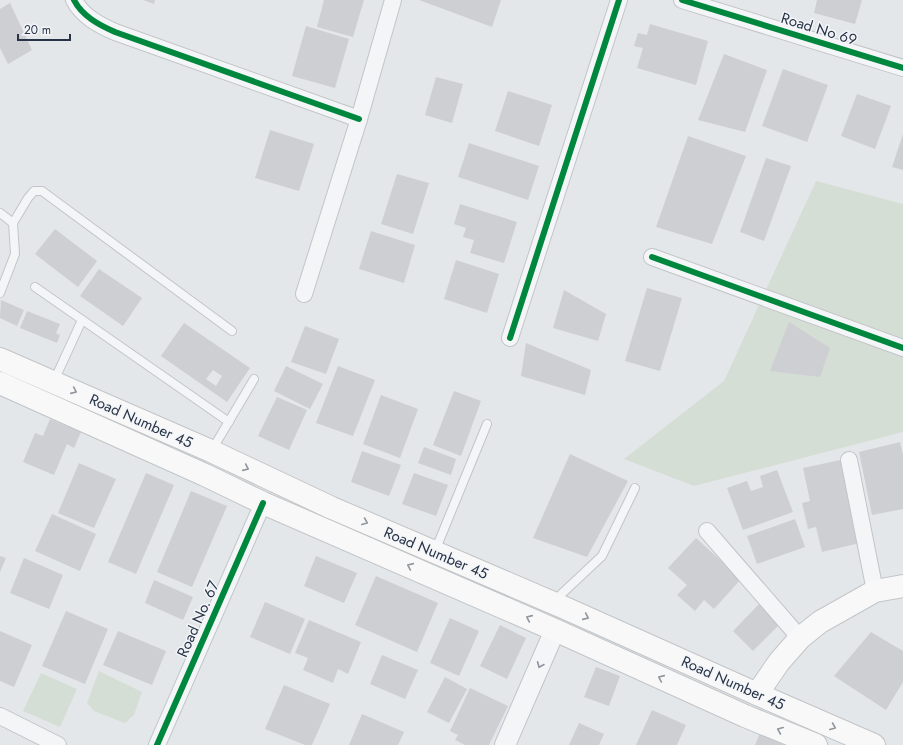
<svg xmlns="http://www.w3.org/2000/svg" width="903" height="745" viewBox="0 0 903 745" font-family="Jost,sans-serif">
  <rect width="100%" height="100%" fill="#e4e7ea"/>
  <g fill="#d5ded5">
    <path d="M816,181l87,23v228l-209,54 -70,-27 100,-78z"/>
    <path d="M99,671l43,21 -8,23 -9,8 -31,-12 -7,-8z"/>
    <path d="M41,673l36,16 -17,38 -37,-16z"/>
  </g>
  <g fill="#cdcfd3" fill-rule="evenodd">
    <path d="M143,0h12l-1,4z"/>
    <path d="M324,0h40l-11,37 -36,-10z"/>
    <path d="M419,0h82l-9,27z"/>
    <path d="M817,0h45l-7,24 -41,-11z"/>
    <path d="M10,3l22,47 -24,14 -8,-16v-39z"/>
    <path d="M650,24l58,17 -12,44 -59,-17 6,-20 -9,-2 4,-13 9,2z"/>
    <path d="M306,26l43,13 -14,49 -43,-12z"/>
    <path d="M724,54l43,16 -22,62 -47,-12z"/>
    <path d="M783,69l45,16 -21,57 -45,-16z"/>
    <path d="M436,77l27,7 -11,39 -27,-8z"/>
    <path d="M508,91l44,14 -13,41 -44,-15z"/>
    <path d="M857,94l34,12 -16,43 -34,-13z"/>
    <path d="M270,130l44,14 -15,47 -44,-13z"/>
    <path d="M903,134v36l-11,-3z"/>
    <path d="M688,136l58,20 -34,88 -56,-17z"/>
    <path d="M469,143l70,23 -11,34 -70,-23z"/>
    <path d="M766,158l25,8 -27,75 -24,-9z"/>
    <path d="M397,174l32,9 -16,51 -32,-10z"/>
    <path d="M460,204l57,18 -13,41 -34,-10 4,-13 -11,-3 3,-9 -12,-4z"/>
    <path d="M55,229l42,32 -19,26 -43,-33z"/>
    <path d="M371,231l44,14 -11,38 -45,-14z"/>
    <path d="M456,260l43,14 -12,39 -43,-14z"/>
    <path d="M99,269l43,29 -19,28 -43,-30z"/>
    <path d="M647,288l35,10 -22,73 -35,-10z"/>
    <path d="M564,290l42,24 -8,27 -45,-13z"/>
    <path d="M1,300l23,10 -7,16 -17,-8z"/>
    <path d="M27,311l33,13 -4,9 4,2 -3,8 -37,-15z"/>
    <path d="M789,322l41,26 -10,29 -50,-6z"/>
    <path d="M184,323l66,45 -23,34 -66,-46zM213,370l9,6 -6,10 -10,-7z"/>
    <path d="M305,326l34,13 -13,35 -35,-12z"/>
    <path d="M526,343l65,27 -6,25 -64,-19z"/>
    <path d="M286,366l37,18 -13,25 -36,-18z"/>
    <path d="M338,366l37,14 -22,56 -37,-13z"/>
    <path d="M454,391l27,10 -20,55 -28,-11z"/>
    <path d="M381,395l37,14 -18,49 -37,-14z"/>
    <path d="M277,397l30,13 -18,40 -31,-14z"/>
    <path d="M50,419l31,13 -7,16 -7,-4 -13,31 -31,-13 12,-29 8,3z"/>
    <path d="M900,442l3,13v54l-31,6 -13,-63z"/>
    <path d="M424,447l32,12 -5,16 -33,-12z"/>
    <path d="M362,451l39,14 -12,31 -38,-14z"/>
    <path d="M570,454l58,27 -41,76 -54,-19z"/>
    <path d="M845,459l19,83 -42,10 -6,-25 -8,2 -6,-26 8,-2 -7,-33z"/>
    <path d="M79,463l37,16 -22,49 -36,-15z"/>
    <path d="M777,470l16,42 -50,18 -16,-42 20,-7 4,10 12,-4 -3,-11z"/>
    <path d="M146,473l28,12 -38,89 -28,-12z"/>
    <path d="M414,473l34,12 -12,31 -34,-12z"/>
    <path d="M191,491l36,15 -35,81 -35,-15z"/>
    <path d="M52,514l44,20 -16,37 -45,-20z"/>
    <path d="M795,519l10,28 -48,17 -10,-28z"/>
    <path d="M696,538l45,41 -27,30 -10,-9 -9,11 -18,-16 10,-10 -19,-17z"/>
    <path d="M0,556l6,2 -6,14z"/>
    <path d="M316,556l41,17 -13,30 -40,-17z"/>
    <path d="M24,558l39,17 -14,34 -39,-16z"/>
    <path d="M376,576l62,27 -21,49 -62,-27z"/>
    <path d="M154,580l39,17 -10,23 -38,-17z"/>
    <path d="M265,602l40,17 -15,35 -40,-17z"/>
    <path d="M761,602l21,20 -29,29 -20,-20z"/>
    <path d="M66,611l42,18 -23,55 -43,-18z"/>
    <path d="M450,618l29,13 -20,45 -29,-13z"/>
    <path d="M309,620l52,22 -13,32 -10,-5 -5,14 -30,-13 5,-12 -13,-5z"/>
    <path d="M500,625l26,13 -19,41 -27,-13z"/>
    <path d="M0,631l32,14 -18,42 -14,-6z"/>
    <path d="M118,631l48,20 -14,34 -49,-20z"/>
    <path d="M871,632l32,19v31l-17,28 -52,-34z"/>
    <path d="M382,655l36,15 -13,29 -35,-15z"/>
    <path d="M596,667l24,9 -11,30 -25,-9z"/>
    <path d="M445,677l22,12 -18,34 -22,-11z"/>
    <path d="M284,685l46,19 -18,41h-7l-40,-16z"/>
    <path d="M470,688l38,18 -19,39h-24l-10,-5 3,-5 -8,-4z"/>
    <path d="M652,710l34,15 -9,20h-41z"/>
    <path d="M362,714l42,18 -6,13h-49z"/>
    <path d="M579,723l25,11 -5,11h-30z"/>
    <path d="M760,733l26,12h-31z"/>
  </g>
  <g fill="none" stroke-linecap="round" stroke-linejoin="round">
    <defs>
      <g id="service">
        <path d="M0,213l13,10 2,31 -15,39"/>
        <path d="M13,223l15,-25 6,-7h8l190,140"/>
        <path d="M35,287l194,135"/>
        <path d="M54,381l28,-61"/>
        <path d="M212,450l42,-71"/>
        <path d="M435,551l52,-127"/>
        <path d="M554,601l48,-45 33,-68"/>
      </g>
      <g id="minor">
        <path d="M74,0c8,16 25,25 41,32l244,87"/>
        <path d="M682,0l221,68"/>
        <path d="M652,257l251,91"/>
        <path d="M304,294l55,-175 34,-119"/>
        <path d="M510,338l109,-338"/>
        <path d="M849,460l26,131"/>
        <path d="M707,531l93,107"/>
        <path d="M0,716l58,29"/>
        <path d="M157,745l106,-242"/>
      </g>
      <path id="tertiary" d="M505,745l50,-115"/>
      <g id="secondary">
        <path d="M0,359l211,92 121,57 233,100 192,86 117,51"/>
        <path d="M0,383l205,92 58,28 292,127 190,86 71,29"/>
        <path d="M757,694l22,-32 21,-24 20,-16 55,-31 28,-5"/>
      </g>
    </defs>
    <use href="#service" stroke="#c2c5c8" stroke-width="10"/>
    <use href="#minor" stroke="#c2c5c8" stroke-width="18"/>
    <use href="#tertiary" stroke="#c2c5c8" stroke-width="22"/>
    <use href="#secondary" stroke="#c2c5c8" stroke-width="24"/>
    <use href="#service" stroke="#f4f5f7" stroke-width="8"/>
    <use href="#minor" stroke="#f4f5f7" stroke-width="16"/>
    <use href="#tertiary" stroke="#f4f5f7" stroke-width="20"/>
    <use href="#secondary" stroke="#f8f8f8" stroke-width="22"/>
    <defs>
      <g id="cycleway">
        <path d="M74,0c8,16 25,25 41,32l244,87"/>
        <path d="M682,0l221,68"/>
        <path d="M652,257l251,91"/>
        <path d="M510,338l109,-338"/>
        <path d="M157,745l106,-242"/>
      </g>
    </defs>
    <use href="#cycleway" stroke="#f3f5f9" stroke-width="8"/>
    <use href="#cycleway" stroke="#00873e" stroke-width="6"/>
  </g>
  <defs><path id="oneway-chevron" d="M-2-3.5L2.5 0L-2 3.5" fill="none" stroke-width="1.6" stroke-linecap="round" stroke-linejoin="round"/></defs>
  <g stroke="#90969f">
    <use href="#oneway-chevron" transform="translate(74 391) rotate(24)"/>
    <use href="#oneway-chevron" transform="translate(246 468) rotate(24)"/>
    <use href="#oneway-chevron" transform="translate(365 522) rotate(23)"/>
    <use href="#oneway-chevron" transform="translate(410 566) rotate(-156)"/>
    <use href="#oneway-chevron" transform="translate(586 617) rotate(24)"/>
    <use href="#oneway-chevron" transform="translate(529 618) rotate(-156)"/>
    <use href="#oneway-chevron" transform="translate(661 678) rotate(-156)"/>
    <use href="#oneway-chevron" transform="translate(833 727) rotate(23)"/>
    <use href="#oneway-chevron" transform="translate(780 730) rotate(-157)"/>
  </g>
  <use stroke="#8e949e" href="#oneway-chevron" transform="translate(540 665) rotate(113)"/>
  <g text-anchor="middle" stroke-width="3" stroke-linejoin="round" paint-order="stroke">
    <g font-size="15" fill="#283446" stroke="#f3f5f9">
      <text transform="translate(819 29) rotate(17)" y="5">Road No 69</text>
      <text transform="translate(141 421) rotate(24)" y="5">Road Number 45</text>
      <text transform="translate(436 553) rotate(23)" y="5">Road Number 45</text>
      <text transform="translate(198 619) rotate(-66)" y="5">Road No. 67</text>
      <text transform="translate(733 683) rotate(24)" y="5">Road Number 45</text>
    </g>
  </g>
  <path d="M18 34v6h52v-6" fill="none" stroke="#283446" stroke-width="2"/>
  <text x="24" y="34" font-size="12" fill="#283446" stroke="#f3f5f9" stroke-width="3" paint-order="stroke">20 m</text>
</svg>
